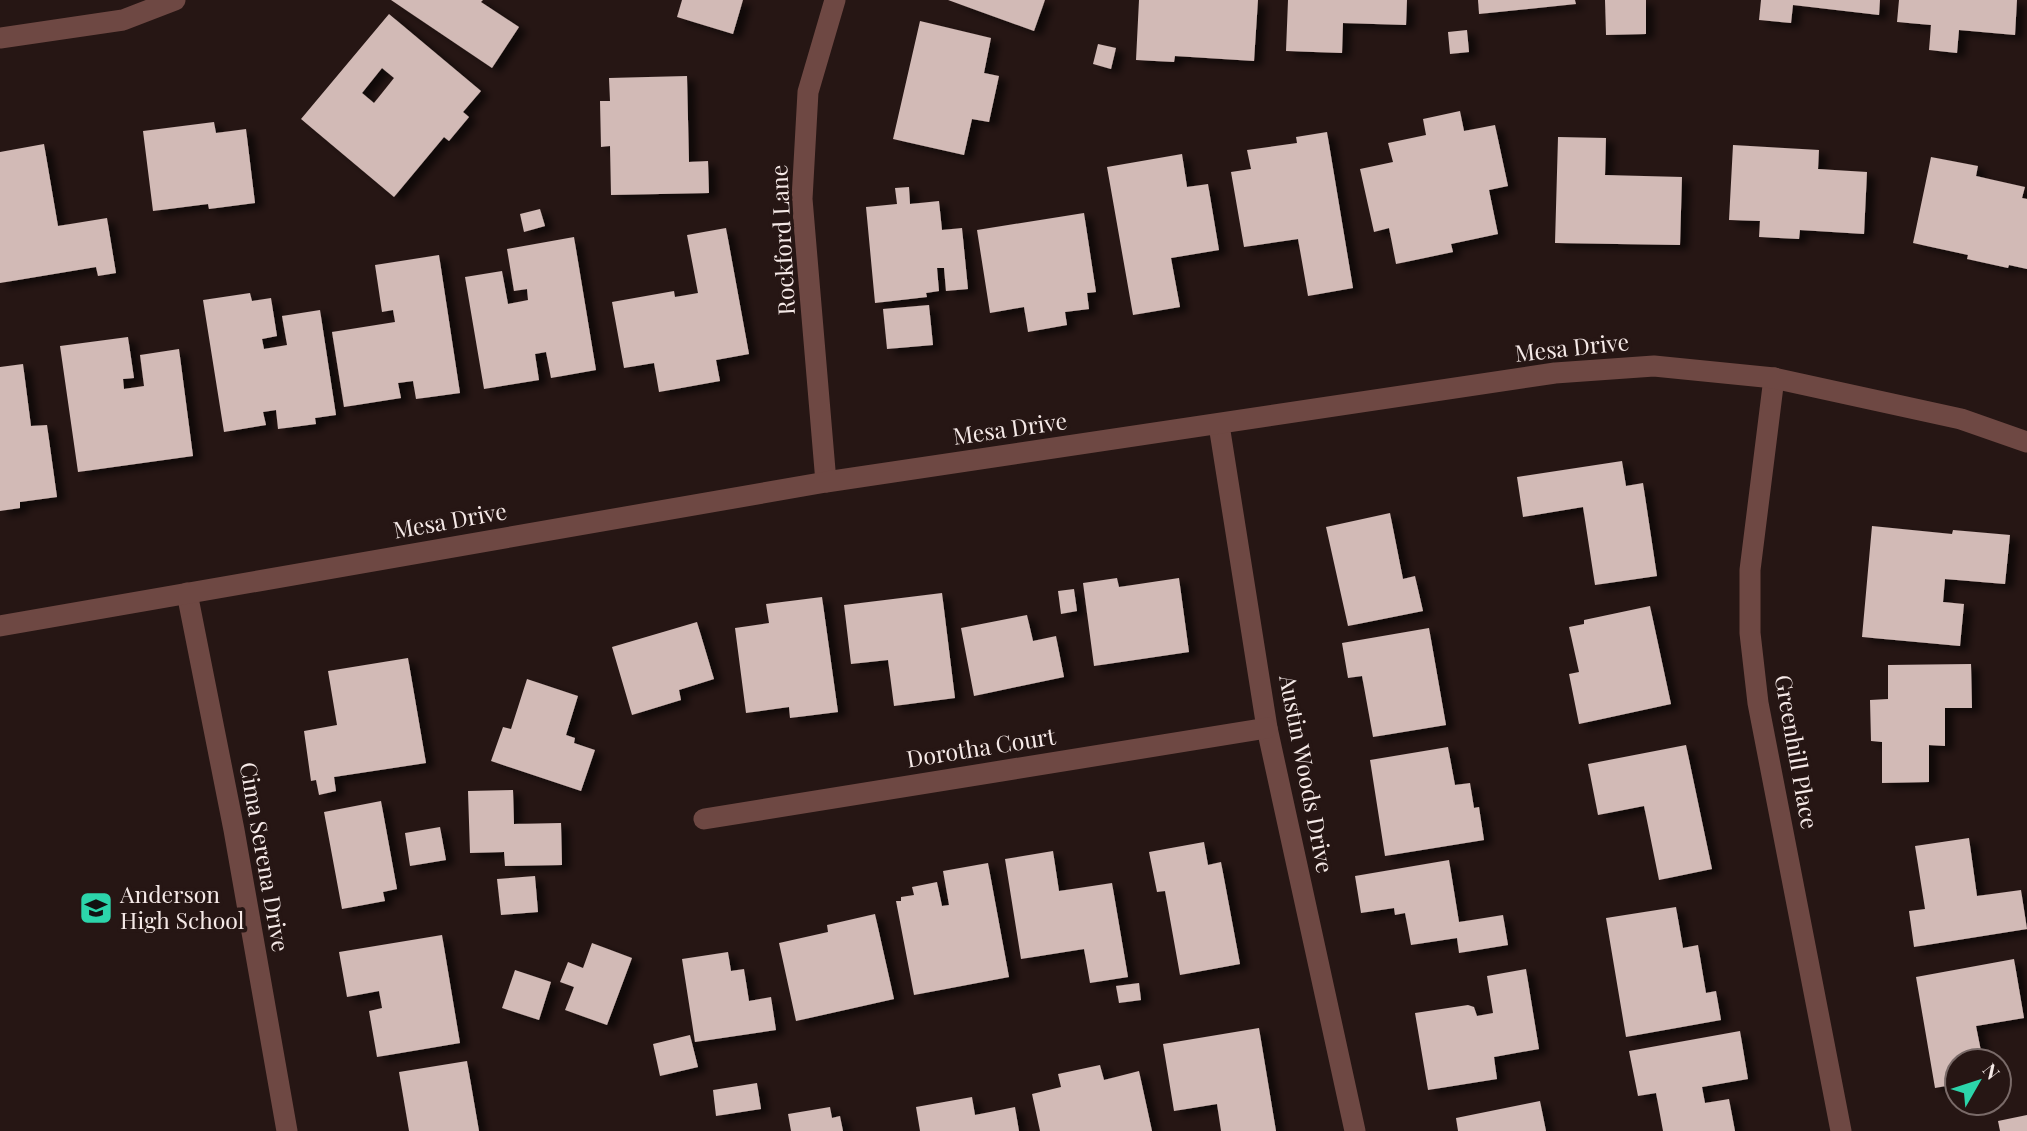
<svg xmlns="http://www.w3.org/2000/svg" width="2027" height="1131" viewBox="0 0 2027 1131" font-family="'Playfair Display',serif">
  <defs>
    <filter id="shadow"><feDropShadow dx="8" dy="4.5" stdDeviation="3.5" flood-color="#0009"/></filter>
  </defs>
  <rect width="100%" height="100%" fill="#261614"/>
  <g fill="#d2bab6" fill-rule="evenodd" filter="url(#shadow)">
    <path d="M391,0h92l-2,2 38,25 -27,41z"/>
    <path d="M682,0h61l-10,34 -56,-17z"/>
    <path d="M948,0h97l-11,31z"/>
    <path d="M1139,0h119l-4,61 -79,-5 -1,6 -38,-2z"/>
    <path d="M1288,0h119l-1,25 -63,-2 -1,30 -56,-2z"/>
    <path d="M1478,0h97l1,4 -97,10z"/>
    <path d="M1605,0h41v34l-40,1z"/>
    <path d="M1761,0h119l-1,15 -86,-10 -2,18 -32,-3z"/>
    <path d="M1899,0h118l-2,35 -56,-5 -2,23 -28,-3 2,-25 -34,-3z"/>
    <path d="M389,14l92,77 -18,21 6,5 -20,24 -5,-4 -50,60 -93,-78zM382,68l12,10 -20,25 -12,-10z"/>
    <path d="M920,21l71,17 -7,35 15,3 -10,46 -17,-3 -8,36 -71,-16z"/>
    <path d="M1467,30l2,22 -19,2 -2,-22z"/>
    <path d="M1098,44l18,4 -5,21 -18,-5z"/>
    <path d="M687,76l2,86 19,-1 1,32 -98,2 -1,-49 -9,1 -1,-46h10l-1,-23z"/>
    <path d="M1460,111l4,20 31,-6 13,61 -19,4 9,44 -47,10 2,8 -57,12 -7,-36 -15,4 -14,-63 33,-7 -5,-19 38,-8 -3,-16z"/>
    <path d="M214,122l2,11 30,-4 9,74 -46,6 -1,-5 -55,7 -10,-80z"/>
    <path d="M1327,132l26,156 -45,8 -10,-57 -54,8 -13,-75 20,-3 -4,-19 50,-7 -1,-6z"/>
    <path d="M1558,137l48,1 -1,37 77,2 -2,68 -125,-2z"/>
    <path d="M44,144l14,82 49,-8 9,55 -18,3 -2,-9 -96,16v-131z"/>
    <path d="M1733,145l86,5 -1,19 49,3 -3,62 -64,-4 -1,9 -40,-2 1,-16 -31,-1z"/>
    <path d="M1182,154l5,33 21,-3 11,66 -48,8 9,49 -47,8 -26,-148z"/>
    <path d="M1931,157l47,9 -2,10 49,11 -3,11 5,1v70l-18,-4 -1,3 -41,-9 1,-4 -55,-12z"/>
    <path d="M909,187l1,17 29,-3 3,29 20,-2 6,61 -22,2 -2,-23h-7l2,23 -13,2 1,4 -52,6 -9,-96 31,-3 -2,-16z"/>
    <path d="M540,209l5,17 -21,6 -4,-18z"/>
    <path d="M1084,213l12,79 -9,1 2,16 -24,3 2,13 -39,7 -4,-25 -34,6 -13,-83z"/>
    <path d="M726,228l23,126 -33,6 4,21 -61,11 -5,-29 -30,5 -12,-66 62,-11 1,6 23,-4 -11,-58z"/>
    <path d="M574,237l22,133 -45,8 -5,-26 -11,2 4,26 -55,9 -19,-112 37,-6 6,33 20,-4 -1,-11 -13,2 -7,-42z"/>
    <path d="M439,255l21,138 -44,6 -3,-18 -15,2 3,15 -57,9 -12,-75 63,-10 -2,-12 -11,2 -7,-47z"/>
    <path d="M250,293l2,8 19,-3 6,38 -15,3 2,10 23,-4 -5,-29 38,-6 16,105 -21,3 1,6 -38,5 -2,-19 -13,2 3,13 -42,7 -21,-132z"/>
    <path d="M929,305l4,40 -46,4 -4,-40z"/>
    <path d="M128,337l6,41 -11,1 1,10 20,-3 -4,-31 39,-6 14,107 -115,16 -18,-126z"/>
    <path d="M23,364l8,62 16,-1 10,72 -37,5v6l-20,3v-144z"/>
    <path d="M1622,461l4,25 17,-3 14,93 -62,9 -12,-78 -60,10 -6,-40z"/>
    <path d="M1390,513l13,66 12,-3 8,35 -75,15 -22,-99z"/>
    <path d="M1872,526l80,8 1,-4 57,5 -5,49 -60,-5 -2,23 21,2 -4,42 -98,-9z"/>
    <path d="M1117,578l2,9 60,-9 10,74 -95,14 -11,-83z"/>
    <path d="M1074,589l3,22 -16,3 -3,-23z"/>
    <path d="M942,593l13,105 -61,8 -6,-46 -37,4 -7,-59z"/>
    <path d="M822,597l16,115 -48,6 -1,-11 -43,6 -11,-85 34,-5 -3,-19z"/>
    <path d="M1650,606l21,98 -92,20 -10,-50 10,-2 -10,-45 15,-3v-4z"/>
    <path d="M1027,615l6,26 23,-5 8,41 -90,19 -13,-68z"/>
    <path d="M697,622l17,57 -35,11 2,10 -49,15 -20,-68z"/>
    <path d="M1429,628l17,97 -73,12 -11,-61 -14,2 -6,-35z"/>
    <path d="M408,658l18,105 -92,14 2,14 -17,4 -3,-15 -5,1 -7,-50 33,-6 -9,-54z"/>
    <path d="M1971,664l1,44h-27v38l-16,-1v37l-47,1v-41l-11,-1 -1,-41 18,-1v-34z"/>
    <path d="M527,679l51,17 -12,39 9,3 -1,5 21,7 -14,41 -90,-30 12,-34 8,2z"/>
    <path d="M1686,745l26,124 -53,11 -15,-74 -46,9 -10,-51z"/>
    <path d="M1448,747l7,38 15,-2 4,25 5,-1 5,33 -99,16 -15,-96z"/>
    <path d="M513,790l1,34 47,-1 1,42 -57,1 -1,-14 -34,1 -2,-62z"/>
    <path d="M381,801l16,88 -14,3 2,9 -43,8 -18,-97z"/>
    <path d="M440,827l6,33 -36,6 -5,-33z"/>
    <path d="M1969,838l8,58 44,-6 6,39 -113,18 -5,-36 16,-2 -10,-63z"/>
    <path d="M1204,842l4,23 13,-3 19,102 -60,11 -15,-84 -8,1 -8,-40z"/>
    <path d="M1053,851l6,40 53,-8 16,94 -38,6 -6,-34 -63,10 -16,-100z"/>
    <path d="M1449,860l10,62 44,-7 5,30 -49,8 -2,-15 -46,7 -6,-32 -10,2 -1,-7 -33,5 -6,-37z"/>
    <path d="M988,863l21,114 -95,18 -18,-94h5v-4l13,-2 -2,-8 25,-5 5,24 7,-1 -6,-34z"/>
    <path d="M535,876l3,36 -37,3 -4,-36z"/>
    <path d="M1676,907l7,41 15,-3 8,48 10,-2 5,29 -95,17 -20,-119z"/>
    <path d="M875,914l19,85 -98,22 -17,-78 49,-11 -1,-7z"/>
    <path d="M442,935l18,108 -83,14 -8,-46 13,-3 -3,-17 -32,6 -8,-45z"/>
    <path d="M592,943l40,15 -25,67 -42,-15 9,-23 -14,-5 8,-20 15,6z"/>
    <path d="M728,952l3,19 13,-2 5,32 22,-4 5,33 -81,12 -13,-83z"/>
    <path d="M2014,959l10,59 -48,8 7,35h-26v23l-22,4 -19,-111z"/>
    <path d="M1526,969l13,80 -45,8 3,22 -69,11 -13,-77 53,-8 6,2 3,9 16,-3 -6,-37z"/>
    <path d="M515,970l36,12 -12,38 -37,-12z"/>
    <path d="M1139,983l2,17 -22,3 -3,-17z"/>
    <path d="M1259,1028l17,103h-55l-4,-27 -43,7 -11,-67z"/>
    <path d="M1740,1031l8,48 -46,8 3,16 24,-4 6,32h-72l-7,-38 -18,3 -9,-45z"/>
    <path d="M690,1035l8,32 -38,9 -7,-32z"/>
    <path d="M467,1061l12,70h-70l-10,-59z"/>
    <path d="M1100,1065l4,15 35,-9 13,60h-112l-8,-37 29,-7 -3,-13z"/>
    <path d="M757,1083l4,26 -45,7 -3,-26z"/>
    <path d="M972,1097l3,18 40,-8 4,24h-99l-4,-24z"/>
    <path d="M1540,1101l6,30h-88l-2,-13z"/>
    <path d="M830,1107l2,11 8,-2 3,15h-52l-3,-17z"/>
    <path d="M2027,1115v16h-27l-2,-10z"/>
  </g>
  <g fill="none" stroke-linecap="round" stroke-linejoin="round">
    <g stroke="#6e4843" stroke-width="21">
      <path d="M0,38l123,-18 52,-20"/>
      <path d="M1774,378l-24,192v63l8,70 83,428"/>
      <path d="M1219,425l48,303 88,403"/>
      <path d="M826,482l-24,-283 6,-107 27,-92"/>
      <path d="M187,593l47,237 53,301"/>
      <path d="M0,626l826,-144 729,-109 99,-7 120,12 187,41 66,23"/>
      <path d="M704,819l563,-91"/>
    </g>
  </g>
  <defs>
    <symbol id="school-square" viewBox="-11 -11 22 22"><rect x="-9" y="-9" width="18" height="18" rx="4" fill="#2cd5ab" stroke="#261614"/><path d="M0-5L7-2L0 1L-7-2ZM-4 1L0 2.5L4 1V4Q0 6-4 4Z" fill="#111"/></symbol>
  </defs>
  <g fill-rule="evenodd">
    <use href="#school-square" x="77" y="889" width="38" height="38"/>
  </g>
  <g text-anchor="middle" stroke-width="7" stroke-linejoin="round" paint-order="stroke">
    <g font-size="23" fill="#f5e9e7" stroke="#261614">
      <text transform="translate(783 240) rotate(-93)" y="8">Rockford Lane</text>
      <text transform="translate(1572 348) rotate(-6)" y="8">Mesa Drive</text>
      <text transform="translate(1010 429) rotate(-8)" y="8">Mesa Drive</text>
      <text transform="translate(450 521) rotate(-10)" y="8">Mesa Drive</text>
      <text transform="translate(981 748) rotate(-9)" y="8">Dorotha Court</text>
      <text transform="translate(1796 752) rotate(80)" y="8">Greenhill Place</text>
      <text transform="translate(1306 774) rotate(79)" y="8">Austin Woods Drive</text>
      <text transform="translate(264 857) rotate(80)" y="8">Cima Serena Drive</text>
    </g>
    <g font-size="23" fill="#f5e9e7" stroke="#261614" text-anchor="start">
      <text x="120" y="903">Anderson<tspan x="120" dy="26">High School</tspan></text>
    </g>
  </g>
  <g transform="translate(1978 1082) rotate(51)"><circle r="33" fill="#261614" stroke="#796a68" stroke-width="2"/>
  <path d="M0-5L12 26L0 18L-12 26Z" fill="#2cd5ab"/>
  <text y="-10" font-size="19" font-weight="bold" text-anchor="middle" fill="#f5e9e7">N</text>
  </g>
</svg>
